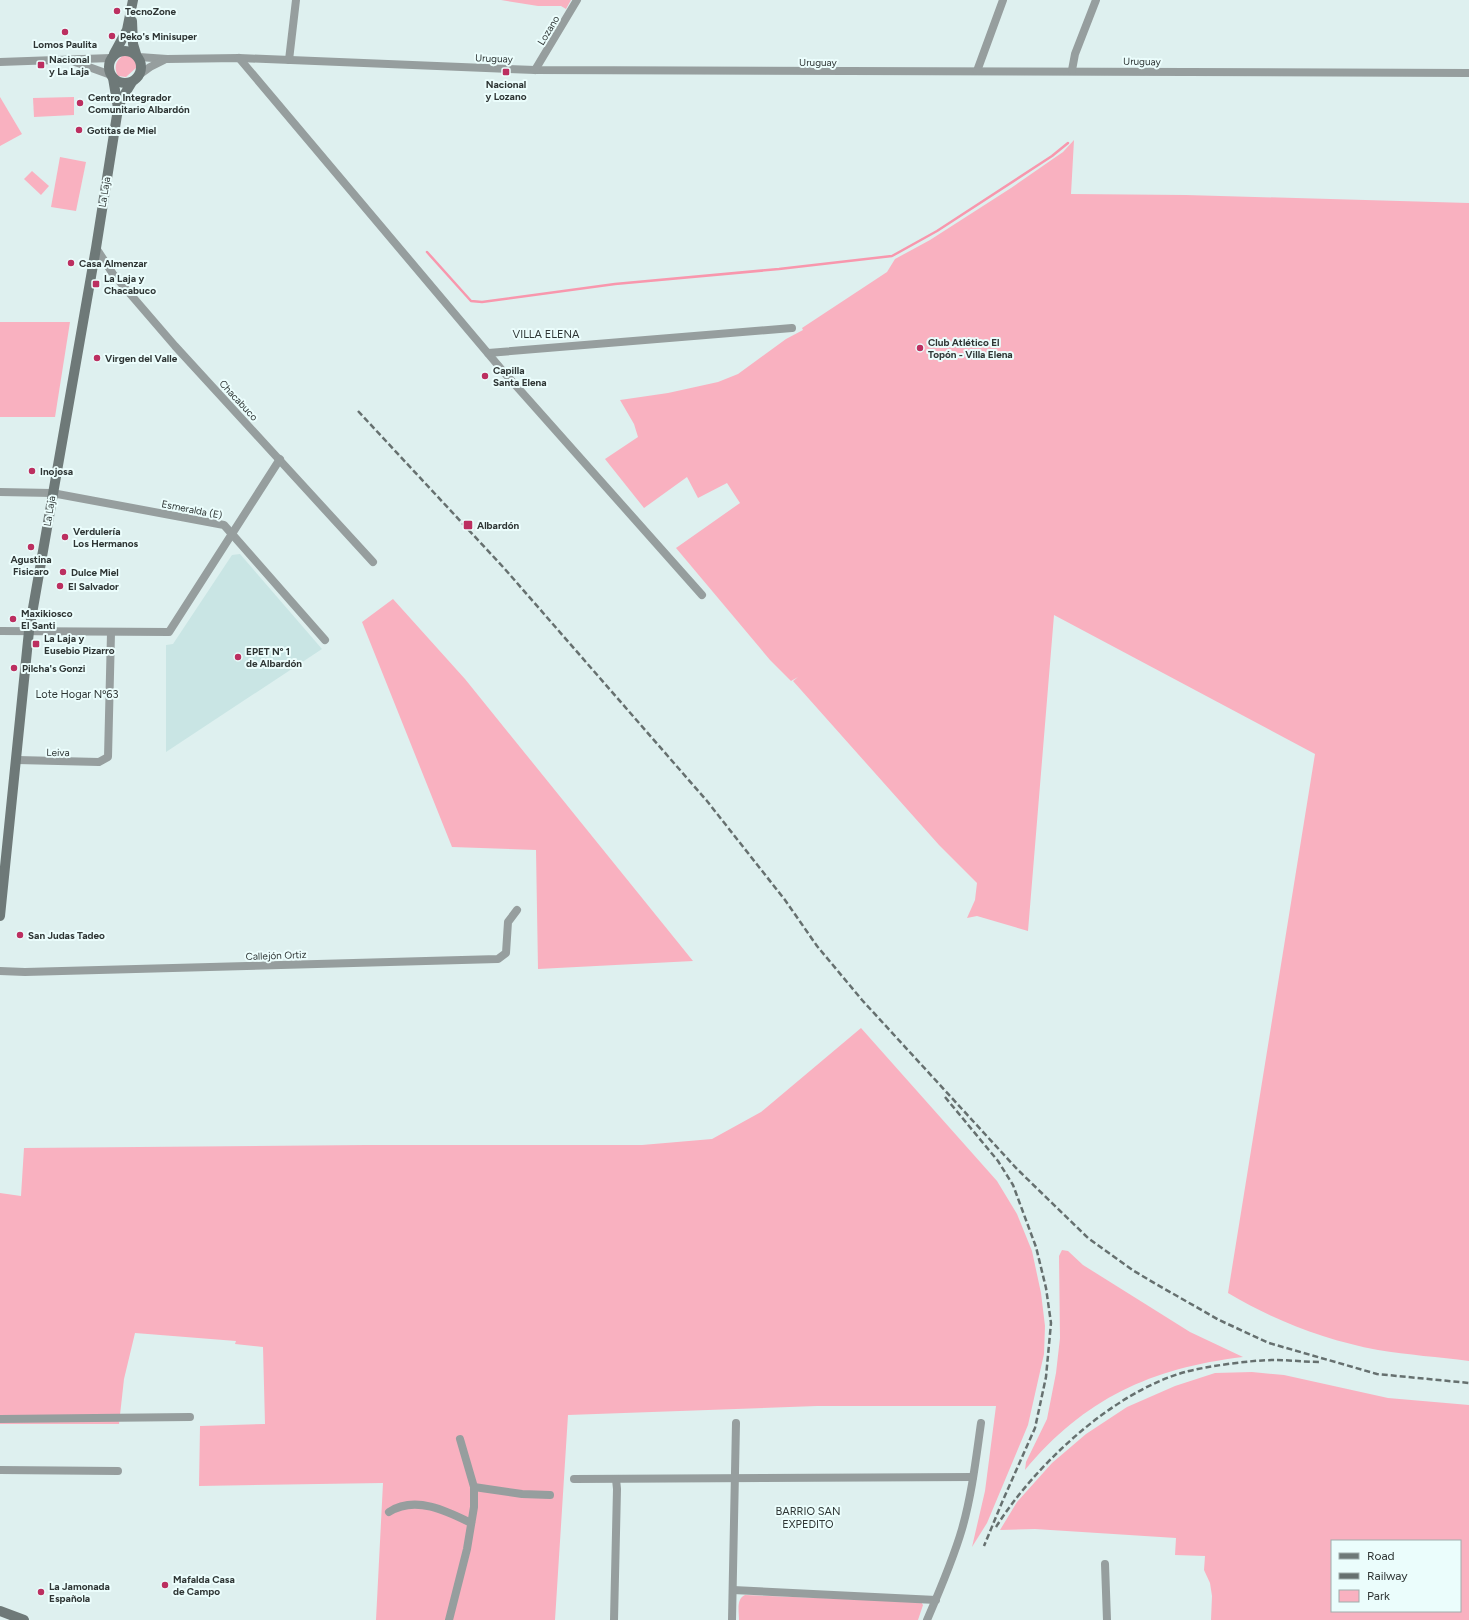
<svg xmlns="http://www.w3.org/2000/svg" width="1469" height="1620" viewBox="0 0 1469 1620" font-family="Figtree,sans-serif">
  <rect width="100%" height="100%" fill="#def0ef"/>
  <path fill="#c9e5e4" d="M240,554l82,95 -156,103v-107l7,-1 59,-89z"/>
  <g fill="#f9b1c0" fill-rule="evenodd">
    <path d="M501,0h70l-5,9 -5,-3h-23z"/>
    <path d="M130,53l7,6v8l-11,10 -8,-1c-6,-11 0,-20 12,-23z"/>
    <path d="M0,97l22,37 -22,12z"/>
    <path d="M74,97v18l-40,2 -1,-19z"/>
    <path d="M1074,140l-3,54 115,1 283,8v1158c-30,-4 -61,-6 -91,-11 -53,-10 -103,-29 -150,-57l87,-539 -261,-139 -26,316 -51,-15 -10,2 8,-18 2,-17 -38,-38 -146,-164 5,-4 -7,4 -21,-21 -94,-112 64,-45 -13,-20 -29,15 -11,-21 -43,31 -39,-49 33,-22 -4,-13 -14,-24 48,-7 50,-11 20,-8 48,-35 17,-9 -1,-2 85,-56 8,-13 35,-19 81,-52 52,-36z"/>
    <path d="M60,157l26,5 -10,49 -25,-4z"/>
    <path d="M32,171l17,15 -8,9 -17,-16z"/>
    <path d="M0,322h70l-15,95h-55z"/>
    <path d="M393,599l72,80 228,282 -155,8 -2,-119 -84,-3 -90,-225z"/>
    <path d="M861,1028l136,153 20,33 15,37 9,42 4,33 -1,28 -16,71 -41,98 -15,24 13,-56 11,-85h-179l-249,9 -13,205h-179l7,-137 -184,3 1,-60 65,-2 -2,-77 -28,-3 1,-3 -101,-8 -11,46 -5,45h-119v-231l21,3 3,-48 342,-3h276l70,-6 49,-27z"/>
    <path d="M1062,1250l6,1 15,14 107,67 53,25c-92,11 -159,42 -218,113l1,-8 21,-43 9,-46 4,-35 -1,-82z"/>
    <path d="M1252,1372l32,3 104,23 81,7v215h-258l1,-24 -2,-13 -6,-13 1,-14 -30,-1 1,-17 -141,-9 -35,1 17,-28 35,-39 34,-29 41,-27 48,-21 40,-13zM1332,1541h128v70h-128z"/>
    <path d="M745,1595l176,7 2,3 -5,15h-179c0,-9 -3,-21 6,-25z"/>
  </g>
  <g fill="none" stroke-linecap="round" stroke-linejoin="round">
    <path stroke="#f897ad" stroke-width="2.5" d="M427,252l44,49 11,1 133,-18 164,-15 113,-13 45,-25 115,-75 16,-13"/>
    <g stroke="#969e9e" stroke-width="8">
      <path d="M139,57l28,2 72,-1 296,12 934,3"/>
      <path d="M239,58l263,312 200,225"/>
      <path d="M289,60l7,-60"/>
      <path d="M0,62l111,-4"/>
      <path d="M75,62l36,13"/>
      <path d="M535,70l42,-70"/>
      <path d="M1072,70l3,-16 21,-54"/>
      <path d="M977,71l26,-71"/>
      <path d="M139,75l11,-8 14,-7"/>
      <path d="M96,248l17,26 62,72 198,216"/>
      <path d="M488,353l304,-25"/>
      <path d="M0,492l52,1 172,32 101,115"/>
      <path d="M0,631l169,1 111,-173"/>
      <path d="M17,760l82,2 9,-5 3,-124"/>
      <path d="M0,971l25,1 473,-13 8,-6 2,-31 9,-12"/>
      <path d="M0,1419l190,-2"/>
      <path d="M0,1470l118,1"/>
      <path d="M574,1479l399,-2"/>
      <path d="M474,1487l48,7 28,1"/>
      <path d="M389,1512c26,-17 58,-1 82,11"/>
      <path d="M1105,1564l2,56"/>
      <path d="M733,1590l203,10"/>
      <path d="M449,1620l18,-71 7,-42v-20l-14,-48"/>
      <path d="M614,1620l3,-131 -1,-10"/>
      <path d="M732,1620l4,-197"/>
      <path d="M927,1620c13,-30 26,-60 35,-91 10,-35 14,-71 19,-106"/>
    </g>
    <g stroke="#6e7978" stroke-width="10">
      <path d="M132,21l1,23 3,10"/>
      <circle cx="125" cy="67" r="16"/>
      <path d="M114,54l13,-24 6,-30"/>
      <path d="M113,78l5,30"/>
      <path d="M0,916l29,-285 67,-383 21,-133 4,-15 11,-18"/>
      <path d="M0,1611l24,9"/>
    </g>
    <g stroke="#66706f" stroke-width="2.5" stroke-dasharray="6 3" stroke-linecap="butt">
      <path d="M358,411l146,157 203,233 78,99 32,46 45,54 155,169 71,69 46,33 22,13 63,36 50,23 108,31 92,9"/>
      <path d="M945,1097l53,64 15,24 23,62 10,41 5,35 -5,54 -11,51 -32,72 -19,46"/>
      <path d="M996,1527c39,-62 117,-135 189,-155 23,-6 66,-12 90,-12 15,0 30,2 46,2"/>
    </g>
  </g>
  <g fill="#bc2f60" stroke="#ebfdfc" stroke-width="1.5">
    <circle cx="117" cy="11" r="4"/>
    <circle cx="65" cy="32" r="4"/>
    <circle cx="112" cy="36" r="4"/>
    <rect x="37" y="61" width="8" height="8" rx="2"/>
    <rect x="502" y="68" width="8" height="8" rx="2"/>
    <circle cx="80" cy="103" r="4"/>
    <circle cx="79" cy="130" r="4"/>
    <circle cx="71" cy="263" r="4"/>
    <rect x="92" y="280" width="8" height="8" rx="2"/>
    <circle cx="920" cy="348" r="4"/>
    <circle cx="97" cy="358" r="4"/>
    <circle cx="485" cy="376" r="4"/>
    <circle cx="32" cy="471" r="4"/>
    <rect x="463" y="520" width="10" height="10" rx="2"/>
    <circle cx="65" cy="537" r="4"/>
    <circle cx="31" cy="547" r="4"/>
    <circle cx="63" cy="572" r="4"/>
    <circle cx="60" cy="586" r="4"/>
    <circle cx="13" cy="619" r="4"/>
    <rect x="32" y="640" width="8" height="8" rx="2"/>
    <circle cx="238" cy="657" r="4"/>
    <circle cx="14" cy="668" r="4"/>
    <circle cx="20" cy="935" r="4"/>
    <circle cx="165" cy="1585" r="4"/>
    <circle cx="41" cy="1592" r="4"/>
  </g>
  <g text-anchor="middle" stroke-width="4" stroke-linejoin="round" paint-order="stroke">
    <g font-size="10" font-weight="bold" fill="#2e3534" stroke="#ebfdfc" text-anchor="start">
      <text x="125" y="15">TecnoZone</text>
      <text x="120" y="40">Peko's Minisuper</text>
      <text x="65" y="48" text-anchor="middle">Lomos Paulita</text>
      <text x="49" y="63">Nacional<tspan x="49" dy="12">y La Laja</tspan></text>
      <text x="506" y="88" text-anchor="middle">Nacional<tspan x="506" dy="12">y Lozano</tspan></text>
      <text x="88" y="101">Centro Integrador<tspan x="88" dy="12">Comunitario Albardón</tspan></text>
      <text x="87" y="134">Gotitas de Miel</text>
      <text x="79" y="267">Casa Almenzar</text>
      <text x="104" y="282">La Laja y<tspan x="104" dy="12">Chacabuco</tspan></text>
      <text x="928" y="346">Club Atlético El<tspan x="928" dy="12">Topón - Villa Elena</tspan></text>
      <text x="105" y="362">Virgen del Valle</text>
      <text x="493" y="374">Capilla<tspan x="493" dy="12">Santa Elena</tspan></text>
      <text x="40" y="475">Inojosa</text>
      <text x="477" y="529">Albardón</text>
      <text x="73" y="535">Verdulería<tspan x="73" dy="12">Los Hermanos</tspan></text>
      <text x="31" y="563" text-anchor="middle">Agustina<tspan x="31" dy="12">Fisicaro</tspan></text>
      <text x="71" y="576">Dulce Miel</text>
      <text x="68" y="590">El Salvador</text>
      <text x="21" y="617">Maxikiosco<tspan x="21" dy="12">El Santi</tspan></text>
      <text x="44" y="642">La Laja y<tspan x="44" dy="12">Eusebio Pizarro</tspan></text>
      <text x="246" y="655">EPET Nº 1<tspan x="246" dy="12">de Albardón</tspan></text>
      <text x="22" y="672">Pilcha's Gonzi</text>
      <text x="28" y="939">San Judas Tadeo</text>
      <text x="173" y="1583">Mafalda Casa<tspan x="173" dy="12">de Campo</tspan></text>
      <text x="49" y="1590">La Jamonada<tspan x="49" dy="12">Española</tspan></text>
    </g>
    <g font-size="10" fill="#2e3534" stroke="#ebfdfc">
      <text transform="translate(548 30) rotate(-59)" y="4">Lozano</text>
      <text transform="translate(494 58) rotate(2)" y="4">Uruguay</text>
      <text transform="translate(1142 61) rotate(1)" y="4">Uruguay</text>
      <text x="818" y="66">Uruguay</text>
      <text transform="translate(104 192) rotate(-81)" y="4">La Laja</text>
      <text transform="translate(239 400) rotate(47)" y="4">Chacabuco</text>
      <text transform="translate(192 509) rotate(11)" y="4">Esmeralda (E)</text>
      <text transform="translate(49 511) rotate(-81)" y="4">La Laja</text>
      <text transform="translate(58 752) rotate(1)" y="4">Leiva</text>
      <text transform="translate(276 955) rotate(-2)" y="4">Callejón Ortiz</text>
    </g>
    <g font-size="11" fill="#2e3534" stroke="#ebfdfc">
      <text x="546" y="338">VILLA ELENA</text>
      <text x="77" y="698">Lote Hogar Nº63</text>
      <text x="808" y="1515">BARRIO SAN<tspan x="808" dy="13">EXPEDITO</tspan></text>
    </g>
  </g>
  <rect x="1331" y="1540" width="130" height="72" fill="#ebfdfc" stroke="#9fadac"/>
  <rect x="1339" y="1553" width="20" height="6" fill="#6e7978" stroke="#9fadac"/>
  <text x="1367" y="1560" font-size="12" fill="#2e3534">Road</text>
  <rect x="1339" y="1573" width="20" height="6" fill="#66706f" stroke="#9fadac"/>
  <text x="1367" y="1580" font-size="12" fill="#2e3534">Railway</text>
  <rect x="1339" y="1590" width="20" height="12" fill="#f9b1c0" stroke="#9fadac"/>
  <text x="1367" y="1600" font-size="12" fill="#2e3534">Park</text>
</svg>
